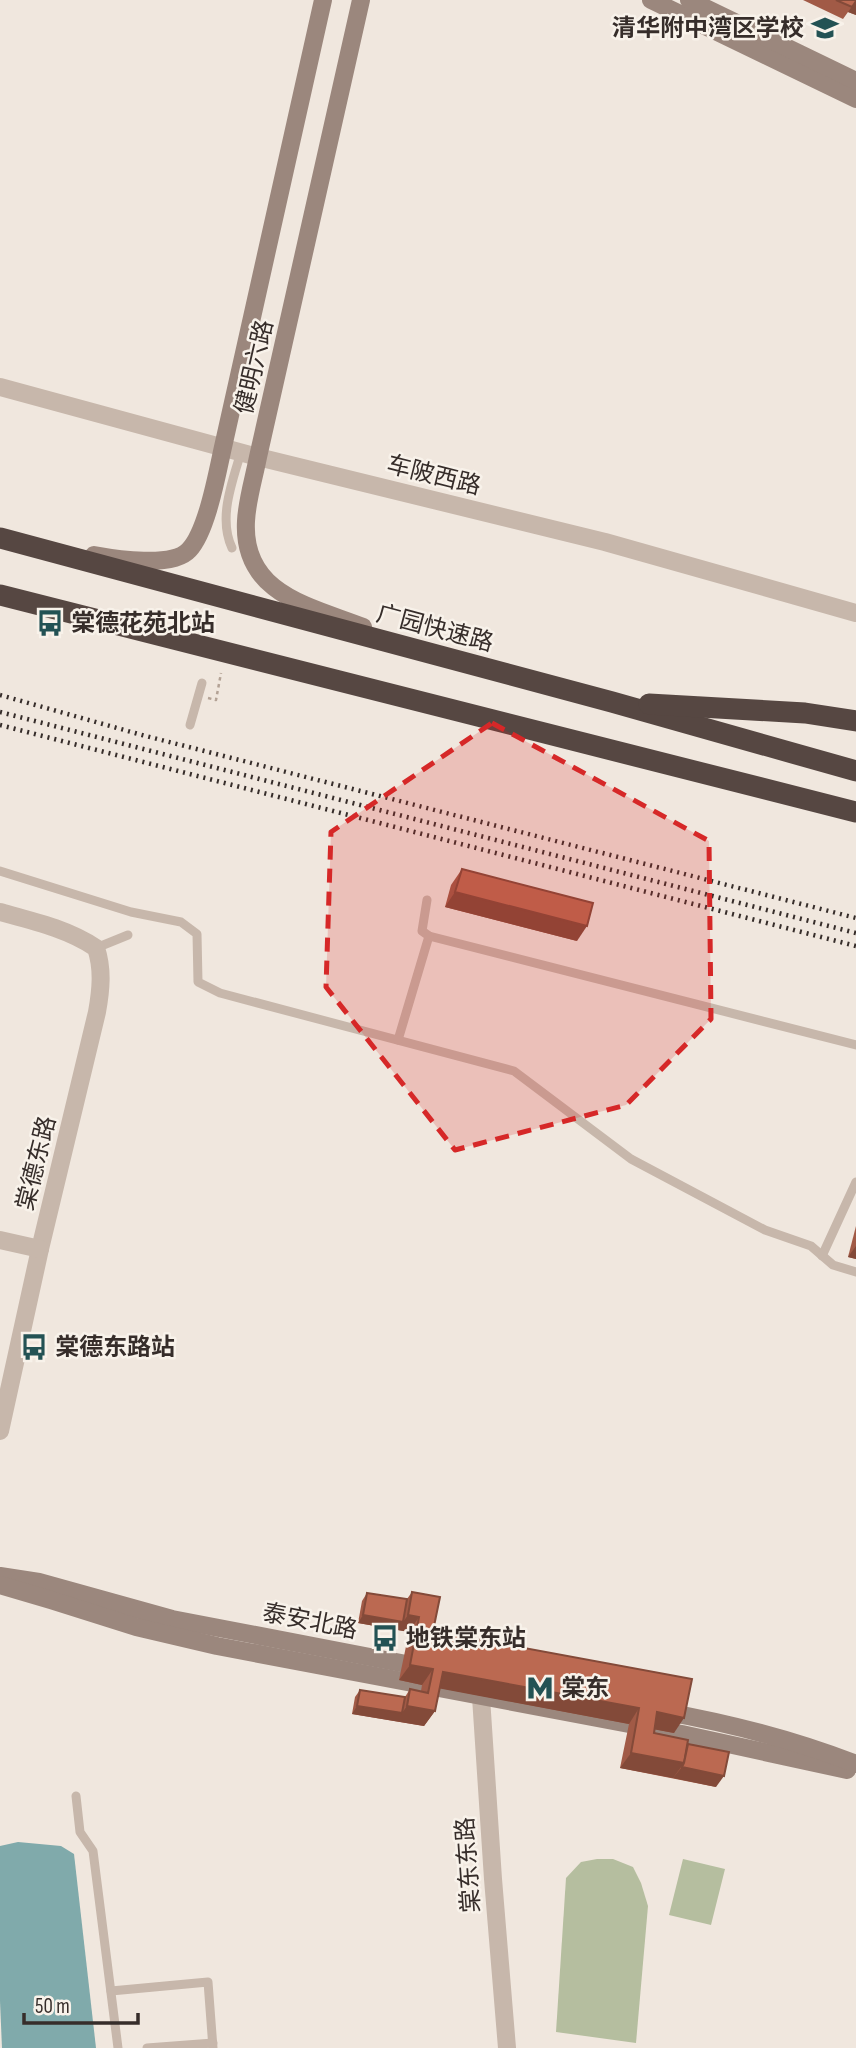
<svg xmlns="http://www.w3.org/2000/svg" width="856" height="2048" viewBox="0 0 856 2048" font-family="'Sofia Sans Condensed','Noto Sans SC',sans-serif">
  <rect width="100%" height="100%" fill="#f0e7de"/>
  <g fill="#b5be9f">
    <path d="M597,1859h16l20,8 8,16 7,23 -12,137 -80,-11 10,-154 15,-16z"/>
    <path d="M683,1859l42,10 -14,56 -42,-10z"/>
  </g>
  <path fill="#80aaab" d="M18,1842l43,4 13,8 22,194h-94l-2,-47v-155z"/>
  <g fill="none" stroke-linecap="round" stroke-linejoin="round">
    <path stroke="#b3a295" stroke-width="2.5" stroke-dasharray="3.5 3.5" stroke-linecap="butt" d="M208,698l8,2 5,-27"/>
    <g stroke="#c7b7ab" stroke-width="9">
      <path d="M232,548c-14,-30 0,-65 9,-96"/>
      <path d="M190,725l12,-42"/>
      <path d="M0,871l131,41 50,10 16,12 1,48 22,11 294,78 117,88 134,71 46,16 22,19 23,7"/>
      <path d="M429,936l427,109"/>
      <path d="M96,948l32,-13"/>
      <path d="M398,1040l31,-104 -7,-5 5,-31"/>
      <path d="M822,1256l34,-74"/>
      <path d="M76,1796l4,36 13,19 25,197"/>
      <path d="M111,1991l97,-9 5,66"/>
      <path d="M147,2048l66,-5"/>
    </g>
    <g stroke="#c7b7ab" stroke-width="18">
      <path d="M0,387l258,70 347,85 251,71"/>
      <path d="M0,912c33,9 68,17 96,36 7,21 5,42 1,64l-57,237 -40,182"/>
      <path d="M0,1240l40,9"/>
      <path d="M480,1682l13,197 14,169"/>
    </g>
    <g stroke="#9b877d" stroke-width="18">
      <path d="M361,0l-103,457c-4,21 -11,43 -12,64 -4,73 63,85 117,106"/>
      <path d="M651,0l205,99"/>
      <path d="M689,0l167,81"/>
      <path d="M94,555c22,4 79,13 95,-5 18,-19 28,-76 34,-103l100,-447"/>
      <path d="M0,1576l39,6 133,37 255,49"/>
      <path d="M0,1585l51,15 85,27 81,19 465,88 165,36"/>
      <path d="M661,1711c67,12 132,28 195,53"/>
    </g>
    <g stroke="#564742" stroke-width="21">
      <path d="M0,538l612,164 244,69"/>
      <path d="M0,595l856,217"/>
      <path d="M649,704l156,9 51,8"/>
    </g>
    <g stroke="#362d2a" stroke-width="4.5" stroke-dasharray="2 5" stroke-linecap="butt">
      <path d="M0,695l142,40 714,183"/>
      <path d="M0,712l856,221"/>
      <path d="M0,725l856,221"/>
    </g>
  </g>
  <g fill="#a15a46">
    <path d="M803,0h53v15l-8,-3 -5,7z"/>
    <path d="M462,869l115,72 -132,-34 6,-22z"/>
    <path d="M856,1226v33l-8,-2z"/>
    <path d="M412,1592l21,39 259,48 -18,54 -20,-4v4l34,11 28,43 -96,-19 9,-44 -189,-36 -5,23 -11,15 -72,-12 3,-17 5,-7 45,7 5,-8 11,2 1,-6 -23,-5 10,-48 -51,-9 4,-22 5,-8 40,6z"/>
  </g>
  <g fill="#834a39">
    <path d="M856,1v14l-8,-3z"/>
    <path d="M455,892l132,34 -10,15 -132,-34z"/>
    <path d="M856,1246v13l-8,-2z"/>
    <path d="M363,1615l40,7 5,-7 11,2 -10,15 -51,-9z"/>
    <path d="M410,1665l23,4 -11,16 -23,-5z"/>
    <path d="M443,1672l196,36 -10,16 -197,-37z"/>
    <path d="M357,1706l45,7 5,-7 28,5 -11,15 -72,-12z"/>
    <path d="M657,1712l27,6 -10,15 -27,-5z"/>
    <path d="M631,1753l53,10 -11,15 -53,-10z"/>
    <path d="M682,1767l42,9 -8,11 -43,-9z"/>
  </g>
  <g fill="#bb6951" stroke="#834a39" stroke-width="2">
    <path d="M836,0h20v1l-4,6z"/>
    <path d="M462,869l131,34 -6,23 -132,-34z"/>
    <path d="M412,1592l28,5 -7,34 259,48 -8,39 -27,-6 -3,21 34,7 -4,23 -53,-10 8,-45 -196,-36 -8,39 -28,-5 3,-17 18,4 5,-24 -23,-4 9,-48 -11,-2z"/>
    <path d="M367,1593l40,6 -4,23 -40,-7z"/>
    <path d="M360,1690l45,7 -3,16 -45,-7z"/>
    <path d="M688,1744l41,8 -5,24 -42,-9 2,-4z"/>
  </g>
  <path fill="#d62828" fill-opacity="0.2" stroke="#d62828" stroke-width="5" stroke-dasharray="14 9" stroke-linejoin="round" d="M492,723l217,118 2,178 -85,86 -171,45 -129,-163 5,-155z"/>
  <defs>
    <symbol id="school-bare" viewBox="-9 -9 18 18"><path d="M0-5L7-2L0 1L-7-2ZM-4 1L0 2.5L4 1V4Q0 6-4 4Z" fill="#235254" stroke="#f8f2ea" stroke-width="2.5" paint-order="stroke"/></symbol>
    <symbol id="bus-bare" viewBox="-9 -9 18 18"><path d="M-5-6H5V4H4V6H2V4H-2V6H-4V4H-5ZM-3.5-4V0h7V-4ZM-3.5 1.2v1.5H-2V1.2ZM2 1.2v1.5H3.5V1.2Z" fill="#235254" stroke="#f8f2ea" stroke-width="2.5" paint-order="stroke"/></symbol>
    <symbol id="metro-bare" viewBox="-9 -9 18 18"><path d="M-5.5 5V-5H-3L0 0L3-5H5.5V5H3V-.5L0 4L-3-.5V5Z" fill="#235254" stroke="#f8f2ea" stroke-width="2.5" paint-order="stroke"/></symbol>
  </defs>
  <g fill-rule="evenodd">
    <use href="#school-bare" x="806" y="9" width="38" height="38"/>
    <use href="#bus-bare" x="31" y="604" width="38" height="38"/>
    <use href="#bus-bare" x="15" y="1328" width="38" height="38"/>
    <use href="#bus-bare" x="366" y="1619" width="38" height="38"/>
    <use href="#metro-bare" x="521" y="1669" width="38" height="38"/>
  </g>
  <g text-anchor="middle" stroke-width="5" stroke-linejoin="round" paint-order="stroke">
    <g font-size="24" font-weight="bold" fill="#362d2a" stroke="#f8f2ea" text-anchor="start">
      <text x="804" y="36" text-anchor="end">清华附中湾区学校</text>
      <text x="71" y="631">棠德花苑北站</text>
      <text x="55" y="1355">棠德东路站</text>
      <text x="406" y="1646">地铁棠东站</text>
      <text x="561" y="1696">棠东</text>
    </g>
    <g font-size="24" fill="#362d2a" stroke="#f8f2ea">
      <text transform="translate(254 367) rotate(-77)" y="8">健明六路</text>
      <text transform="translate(434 475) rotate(14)" y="8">车陂西路</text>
      <text transform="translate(435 628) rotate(15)" y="8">广园快速路</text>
      <text transform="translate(36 1163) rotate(-76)" y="8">棠德东路</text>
      <text transform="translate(310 1621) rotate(11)" y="8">泰安北路</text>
      <text transform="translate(468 1865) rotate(-94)" y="8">棠东东路</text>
    </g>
  </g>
  <path d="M24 2013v10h114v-10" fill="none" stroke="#362d2a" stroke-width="3.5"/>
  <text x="35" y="2013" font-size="21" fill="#362d2a" stroke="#f8f2ea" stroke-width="5" paint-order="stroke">50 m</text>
</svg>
